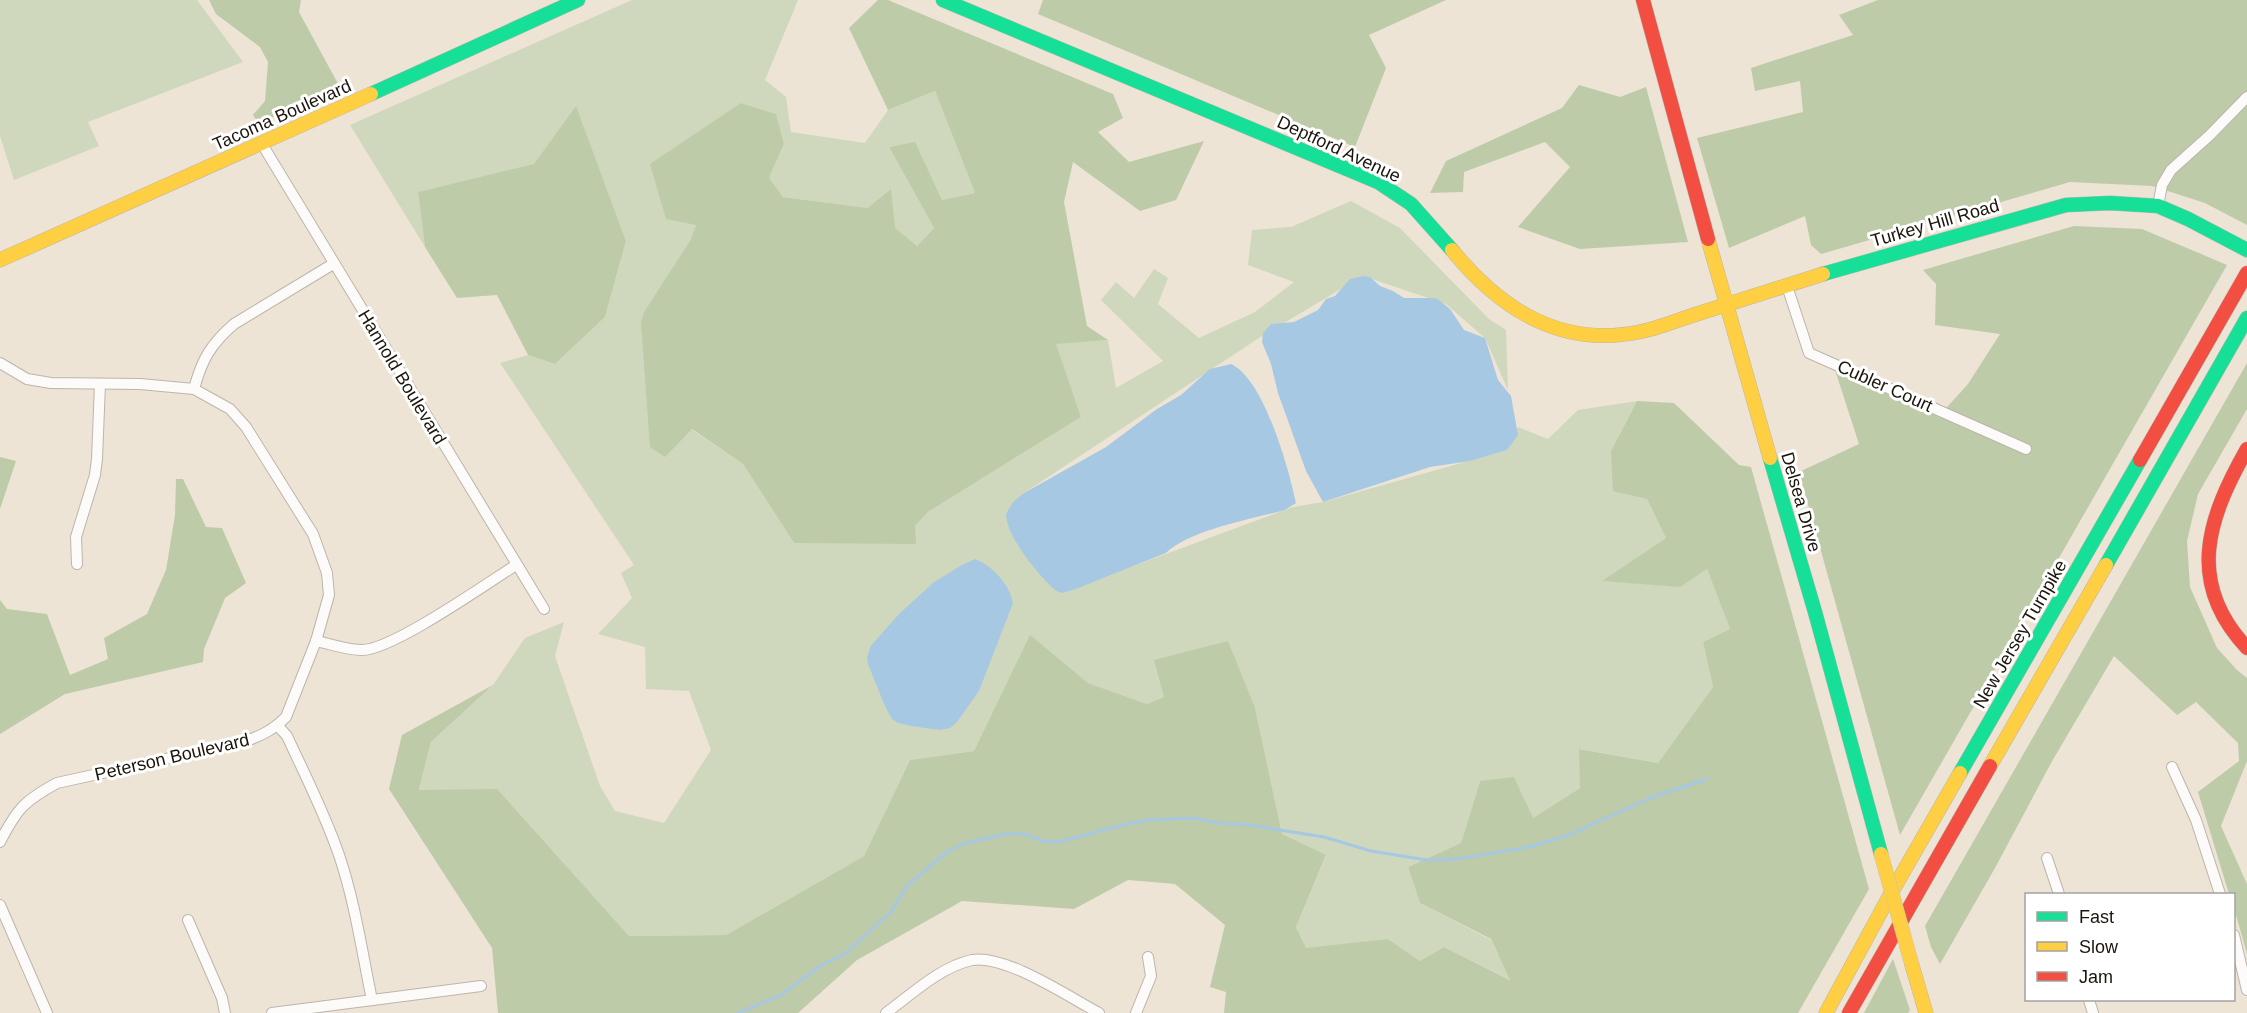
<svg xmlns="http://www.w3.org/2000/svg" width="2247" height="1013" viewBox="0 0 2247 1013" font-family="Helvetica,sans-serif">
  <rect width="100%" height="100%" fill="#ede4d6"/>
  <g fill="#cfd8bd">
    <path d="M0,0h197l46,62 -155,60 11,24 -85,34 -14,-44z"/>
    <path d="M632,0h166l-33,80 21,17 5,35 74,11 23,-33 47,-19 40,102 -33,7 -27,-57 -26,4 45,81 -17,18 -49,-38 -85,-11 -14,-19 15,-34 -8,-30 -35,-11 -51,138 -25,215 26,-27 52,35 51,79 121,-17 13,-14 153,-95 -26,-74 53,-3 8,48 47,-27 -62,-61 15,-18 18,16 20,-29 14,9 -10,26 41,34 56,-26 39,-30 -46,-17 4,-35 39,-3 60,-26 49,27 89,91 17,11 2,60 -23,-52 -39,-34 -83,-28 -101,60 -238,157 -15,34 54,65 230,-85 30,-5 184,-52 11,-23 30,12 30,-29 59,-9 -26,50 36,48 19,39 -63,43 77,5 27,-17 23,60 -27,13 10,45 -55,76 -78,-14v39l-47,30 -53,-37 -19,62 -53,24 12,36 71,37 20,40 -67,-33 -24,14 -32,-22 -82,10 -10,-22 30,-71 -44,-22 -27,-126 -91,-11 -17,7 -59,-21 -58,-47 -56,115 -64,9 -46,96 -138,79 -97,1 -132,-146 -78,1 12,-49 62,-57 32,-47 39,-16 -9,34 45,130 15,25 49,12 47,-73 -22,-59 -43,-2 -1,-42 -47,-13 34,-36 -11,-25 13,-8 -134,-202 28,-8 27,9 50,-47 21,-76 -50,-134 -42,58 -116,27 7,55 -75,-122z"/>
  </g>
  <g fill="#bdcba8">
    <path d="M209,0h92l-2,12 43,79 -84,32 -5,-8 12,-14 3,-39 -8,-15 -44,-33z"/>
    <path d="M878,0h10l225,94 10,24 -25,14 31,30 75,-21 -28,59 -36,11 -67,-49 -9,40 23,124 21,14 -52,4 25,73 -153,95 -13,14 1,18 -122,-1 -51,-79 -51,-35 -27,28 -15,-10 -9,-124 3,-11 46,-71 6,-16 -30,-6 -16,-55 91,-61 35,11 8,30 -15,34 14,19 85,11 23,-19 4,39 22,18 17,-18 -45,-81 26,-5 27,58 33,-7 -40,-102 -47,19 -39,-82z"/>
    <path d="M1043,0h403l-77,35 17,33 -31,79 -317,-133z"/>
    <path d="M1878,0h369v225l-42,-22 -53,-17 -82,-4 -249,72 -10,-9 -6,-29 -76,32 -32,-110 106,-26 -3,-31 -45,10 -4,-23 102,-33 -14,-20z"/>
    <path d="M1579,85l41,12 26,-10 42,155 -108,7 -62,-22 52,-60 -25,-25 -81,30 -1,20 -33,1 16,-32 116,-53z"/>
    <path d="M576,106l50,135 -21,76 -50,47 -27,-9 -31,-60 -40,3 -32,-51 -7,-55 116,-28z"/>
    <path d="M2074,226l68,3 85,36 -327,570 -101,-363 60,-28 -24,-74 104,46 29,-32 32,-50 -65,-9 1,-41 -13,-14z"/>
    <path d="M2247,363v46l-49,85 -11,47 3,46 27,61 20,22 10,8v83l-26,65 26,58v70l-13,-46v-14h-5l-31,-102 41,-31 -1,-18 -42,-41 -19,13 -63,-59 -63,107 -56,105 -55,96 -9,-17 -6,-21z"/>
    <path d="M1637,401l37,2 65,62 12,2 118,422 -71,124h-574l2,-21 -16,-5 15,-62 -50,-41 -47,-4 -54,29 -112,-8 -105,59 -59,53h-300l-6,-65 -103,-159 13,-54 91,-50 -62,57 -12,48 78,-1 132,147 97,-1 138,-79 46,-96 64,-9 56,-116 58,48 59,21 17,-7 -10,-37 74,-19 27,67 27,126 44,21 -30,72 10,21 82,-9 32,22 24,-14 66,33 -19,-41 -71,-36 -12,-36 53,-24 19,-62 34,-4 19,41 47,-30 -1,-39 79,14 55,-76 -10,-45 27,-13 -23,-60 -27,18 -78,-6 64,-43 -19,-39 -34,-8 -2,-40z"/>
    <path d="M0,457l16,4 -16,48z"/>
    <path d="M176,479h7l23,48 16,1 24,55 -21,15 -21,51 -1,13 -138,32 -65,40v-134l7,9 40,5 23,61 38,-16 -4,-21 43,-24 19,-44 9,-55z"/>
    <path d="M1893,959l17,51 -2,3h-44z"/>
  </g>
  <g fill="#a7c8e3">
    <path d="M1363,276l7,1 10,9 13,5 11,7h30l5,2 11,9 14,21 21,8 13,42 13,16 7,39 -11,15 -37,11 -40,6 -107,35 -17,-31 -28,-78 -7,-29 -9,-22 1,-9 8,-9 23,-2 24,-12 8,-11 9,-3 15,-17z"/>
    <path d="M1231,364c33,15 58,105 65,139l-11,7c-33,9 -95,20 -119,43l-93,37 -11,3 -6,-2c-18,-16 -49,-53 -50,-77l7,-12 11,-9 82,-46 51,-38 24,-14 29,-26z"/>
    <path d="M975,559c18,7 34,25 38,44l-34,88 -22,31 -7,6 -10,2 -29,-4 -13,-3 -6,-4 -8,-15 -16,-40 -1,-6 3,-11 28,-32 36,-33 28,-17z"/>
  </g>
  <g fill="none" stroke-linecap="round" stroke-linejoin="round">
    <path stroke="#a7c8e3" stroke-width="3" d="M738,1013l43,-18 42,-31 20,-9 47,-42 18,-28 40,-34 18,-8 44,-10 18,2 15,6 15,1 61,-16 30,-6 44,-2 26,5 30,2 75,12 47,14 56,9 30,-1 72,-12 40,-12 81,-37 57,-19"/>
    <defs>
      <g id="street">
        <path d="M262,144l282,465"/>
        <path d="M2158,206l4,-21 9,-15 39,-35 37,-38"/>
        <path d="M1787,286l22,67 217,96"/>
        <path d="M0,363l27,16 24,4 89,1 54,5 36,20 16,18 67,107 14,39 2,22 -13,46 -30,76c-13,13 -25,19 -43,25l-186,41c-33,18 -40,26 -57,59"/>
        <path d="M194,389c8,-30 17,-45 40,-65l99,-60"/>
        <path d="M77,564l-1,-27 19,-62 2,-16 3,-75"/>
        <path d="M316,641c15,3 31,9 46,9 30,0 124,-66 154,-85"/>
        <path d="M278,726l9,10c18,39 38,78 52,119 16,47 23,97 33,145"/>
        <path d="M2172,767l24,53 24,74"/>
        <path d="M2047,858l12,36"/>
        <path d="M0,905l47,108"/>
        <path d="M188,920l34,78 3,15"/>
        <path d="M2234,935l13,55"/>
        <path d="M2089,1000l4,13"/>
        <path d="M272,1013l209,-27"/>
        <path d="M886,1013c26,-19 54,-46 86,-53 33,-6 97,37 127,53"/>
        <path d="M1136,1013l15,-37 -3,-19"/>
      </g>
      <g id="fast">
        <path d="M943,0l435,182 33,22 41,46"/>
        <path d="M371,94l207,-94"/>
        <path d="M1823,274l243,-69 44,-2 48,3 30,13 59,31"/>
        <path d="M1770,458l45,154 66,242"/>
        <path d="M2106,565l141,-247"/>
        <path d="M1960,773l180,-313"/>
      </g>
      <g id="slow">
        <path d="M1708,239l62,219"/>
        <path d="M1452,250c48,59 108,98 187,82 21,-4 41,-13 61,-19 41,-13 82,-26 123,-39"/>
        <path d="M0,260l371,-166"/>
        <path d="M1990,766l116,-201"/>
        <path d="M1912,965l14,48"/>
        <path d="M1826,1013l64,-118 70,-122"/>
      </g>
      <g id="jam">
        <path d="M1643,0l65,239"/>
        <path d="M2247,449c-39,69 -62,133 0,199"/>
        <path d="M2140,460l107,-187"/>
        <path d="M1849,1013l141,-247"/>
      </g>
    </defs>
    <use href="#street" stroke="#bcb5ab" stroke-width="12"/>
    <use href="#fast" stroke="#bcb5ab" stroke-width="15"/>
    <use href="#slow" stroke="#bcb5ab" stroke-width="15"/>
    <use href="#jam" stroke="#bcb5ab" stroke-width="15"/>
    <use href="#street" stroke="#fcfbf9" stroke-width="10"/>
    <use href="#fast" stroke="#16e098" stroke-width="14"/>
    <use href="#slow" stroke="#ffcf43" stroke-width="14"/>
    <use href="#jam" stroke="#f24e42" stroke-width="14"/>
    <defs>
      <path id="slow-bridge" d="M1881,854l31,111"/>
    </defs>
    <use href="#slow-bridge" stroke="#c7c2bc" stroke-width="15" stroke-linecap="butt"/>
    <use href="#slow-bridge" stroke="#ffcf43" stroke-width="14"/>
  </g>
  <g text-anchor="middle" stroke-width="6" stroke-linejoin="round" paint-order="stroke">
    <g font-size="18" fill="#1b150c" stroke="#fff">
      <text transform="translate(282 115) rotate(-24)" y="6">Tacoma Boulevard</text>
      <text transform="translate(1339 149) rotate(25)" y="6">Deptford Avenue</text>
      <text transform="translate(1935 223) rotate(-16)" y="6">Turkey Hill Road</text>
      <text transform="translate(402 377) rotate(59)" y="6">Hannold Boulevard</text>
      <text transform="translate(1885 386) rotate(24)" y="6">Cubler Court</text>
      <text transform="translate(1801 502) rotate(74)" y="6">Delsea Drive</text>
      <text transform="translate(2020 634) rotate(-60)" y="6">New Jersey Turnpike</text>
      <text transform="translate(172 757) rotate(-13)" y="6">Peterson Boulevard</text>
    </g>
  </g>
  <rect x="2025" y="893" width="210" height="108" fill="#ffffff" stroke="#a4a19e" stroke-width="1.5"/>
  <rect x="2037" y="912" width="30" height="9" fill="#16e098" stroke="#a4a19e" stroke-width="1.5"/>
  <text x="2079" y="923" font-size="18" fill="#1b150c">Fast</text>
  <rect x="2037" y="942" width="30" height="9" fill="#ffcf43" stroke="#a4a19e" stroke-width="1.5"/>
  <text x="2079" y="953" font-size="18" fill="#1b150c">Slow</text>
  <rect x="2037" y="972" width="30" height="9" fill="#f24e42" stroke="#a4a19e" stroke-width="1.5"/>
  <text x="2079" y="983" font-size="18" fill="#1b150c">Jam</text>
</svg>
